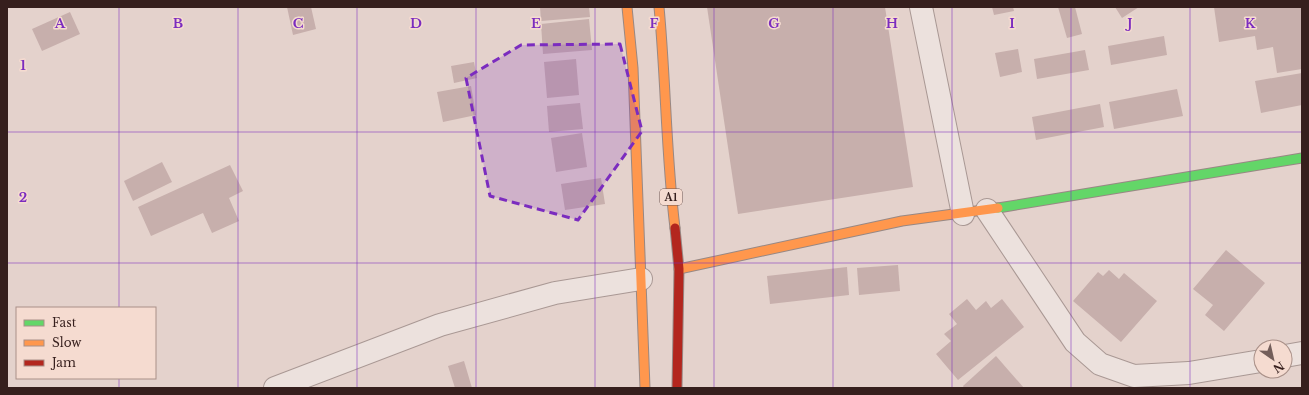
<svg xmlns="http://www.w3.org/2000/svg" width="1309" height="395" viewBox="0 0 1309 395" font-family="'Libre Baskerville',serif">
  <rect width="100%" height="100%" fill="#e4d2cc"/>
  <g fill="#c7afac">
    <path d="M287,7h24l5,22 -23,6z"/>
    <path d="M540,7h49l1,10 -49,4z"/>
    <path d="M707,7h178l28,180 -175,27z"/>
    <path d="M992,7h21l1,4 -20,4z"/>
    <path d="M1058,7h17l7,27 -15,4z"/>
    <path d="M1115,7h24l-17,11z"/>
    <path d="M1214,7h88v62l-25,4 -4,-26 -16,3 -2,-14 -36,6z"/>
    <path d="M70,12l10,22 -38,17 -10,-22z"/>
    <path d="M589,19l3,31 -49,4 -2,-30z"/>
    <path d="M1164,36l3,19 -56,10 -3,-19z"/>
    <path d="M1018,49l4,23 -22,5 -5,-24z"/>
    <path d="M1085,50l4,20 -52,9 -3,-20z"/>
    <path d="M576,59l3,36 -32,3 -3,-36z"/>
    <path d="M474,62l3,16 -23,5 -3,-17z"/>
    <path d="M1302,73v32l-41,8 -6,-32z"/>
    <path d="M471,86l5,29 -33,7 -6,-30z"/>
    <path d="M1177,89l6,27 -69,13 -5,-27z"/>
    <path d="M580,103l3,26 -34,3 -2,-26z"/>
    <path d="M1100,104l4,23 -68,13 -4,-23z"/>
    <path d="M582,133l5,34 -31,5 -5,-34z"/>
    <path d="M162,162l10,20 -39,19 -9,-20z"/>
    <path d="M230,165l13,26 -14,7 10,23 -27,12 -9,-20 -52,23 -13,-29z"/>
    <path d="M601,178l4,26 -40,6 -4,-26z"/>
    <path d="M1226,250l39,33 -41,48 -19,-16 8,-10 -20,-16z"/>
    <path d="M898,265l2,26 -41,4 -2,-27z"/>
    <path d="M847,267l2,28 -79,9 -3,-28z"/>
    <path d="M1109,270l10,9 5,-6 33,28 -36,41 -48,-41 25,-29 5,4z"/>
    <path d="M967,299l9,11 10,-9 5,7 11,-9 22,28 -66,53 -22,-26 15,-13 -7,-7 13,-10 -8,-10z"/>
    <path d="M996,356l28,32h-60l-1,-2z"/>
    <path d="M464,361l8,27h-17l-7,-22z"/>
  </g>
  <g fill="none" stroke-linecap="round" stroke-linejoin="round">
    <defs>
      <g id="street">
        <path d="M921,7l42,207"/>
        <path d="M987,210l88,132 25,22 34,12 55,-3 72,-12"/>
        <path d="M1285,356l17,-3"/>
        <path d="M275,388l165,-63 115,-32 86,-14"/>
      </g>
      <path id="fast" d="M998,208l304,-50"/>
      <g id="slow">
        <path d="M627,7l6,61 12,320"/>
        <path d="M659,7c7,74 7,148 16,221"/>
        <path d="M679,269l223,-48 96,-13"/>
      </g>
      <path id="jam" d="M675,228l4,41 -2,119"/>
    </defs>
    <use href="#street" stroke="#a99894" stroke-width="24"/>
    <use href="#fast" stroke="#988884" stroke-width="11"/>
    <use href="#slow" stroke="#988884" stroke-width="11"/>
    <use href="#jam" stroke="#988884" stroke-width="11"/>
    <use href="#street" stroke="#ece1dd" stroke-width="22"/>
    <use href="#fast" stroke="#63d668" stroke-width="9"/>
    <use href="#slow" stroke="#ff974d" stroke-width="9"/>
    <use href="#jam" stroke="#b3261e" stroke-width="9"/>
  </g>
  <path fill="#7b2cbf" fill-opacity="0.2" stroke="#7b2cbf" stroke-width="3" stroke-dasharray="8 5" stroke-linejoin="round" d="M620,44l22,87 -64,89 -88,-24 -24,-118 55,-33z"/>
  <path fill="none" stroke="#7b2cbf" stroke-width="1" stroke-opacity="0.55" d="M119,7v301M238,7v381M357,7v381M476,7v381M595,7v381M714,7v381M833,7v381M952,7v381M1071,7v381M1190,7v381M7,132h1295M7,263h1295M119,378v10"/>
  <g text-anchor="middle" stroke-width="3" stroke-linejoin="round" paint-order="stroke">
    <rect fill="#f5dbd0" stroke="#6f5753" stroke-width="1" x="660" y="189" width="22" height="16" rx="3"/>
    <g font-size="10" font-weight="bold" fill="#361f1d">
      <text x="671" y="201">A1</text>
    </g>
  </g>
  <g font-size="13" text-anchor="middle" font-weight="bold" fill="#7b2cbf" stroke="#f5dbd0" stroke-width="3" stroke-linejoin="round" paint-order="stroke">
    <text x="60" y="28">A</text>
    <text x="178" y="28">B</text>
    <text x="298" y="28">C</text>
    <text x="416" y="28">D</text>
    <text x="536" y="28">E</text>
    <text x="654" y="28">F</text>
    <text x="774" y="28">G</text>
    <text x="892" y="28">H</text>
    <text x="1012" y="28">I</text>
    <text x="1130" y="28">J</text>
    <text x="1250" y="28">K</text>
    <text x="23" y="70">1</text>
    <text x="23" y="202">2</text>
  </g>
  <rect width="1309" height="395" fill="none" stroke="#361f1d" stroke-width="16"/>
  <rect x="16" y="307" width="140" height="72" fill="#f5dbd0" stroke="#a99088"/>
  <rect x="24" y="320" width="20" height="6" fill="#63d668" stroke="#a99088"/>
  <text x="52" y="327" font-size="12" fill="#361f1d">Fast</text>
  <rect x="24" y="340" width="20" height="6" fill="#ff974d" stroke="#a99088"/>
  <text x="52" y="347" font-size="12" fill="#361f1d">Slow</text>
  <rect x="24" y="360" width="20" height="6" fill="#b3261e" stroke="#a99088"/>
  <text x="52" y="367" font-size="12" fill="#361f1d">Jam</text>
  <g transform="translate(1273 359) rotate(146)"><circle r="19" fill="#f5dbd0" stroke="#a99088"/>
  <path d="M0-3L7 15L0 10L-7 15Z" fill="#735e5a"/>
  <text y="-6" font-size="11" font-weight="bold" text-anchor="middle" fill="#361f1d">N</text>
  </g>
</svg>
